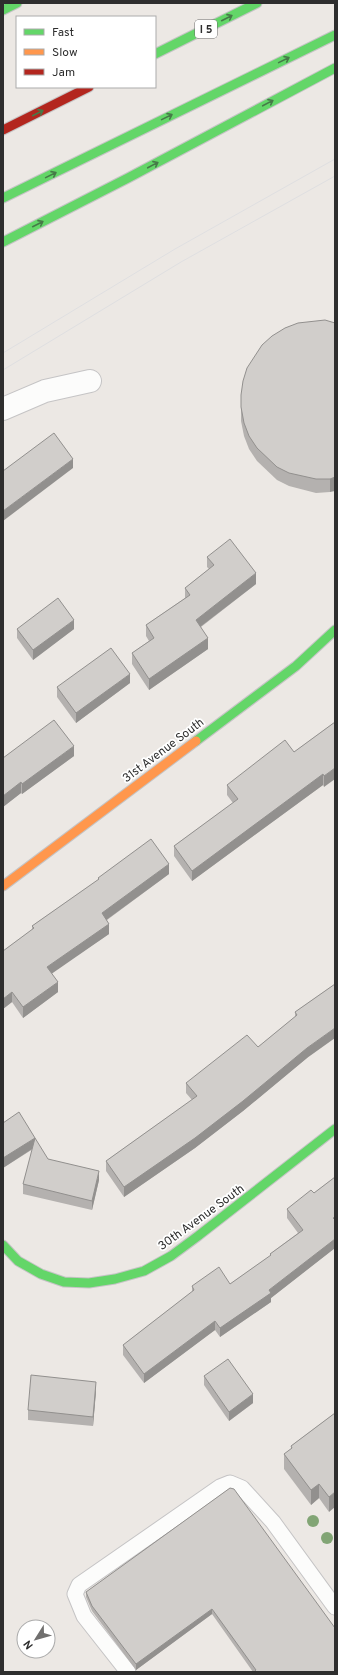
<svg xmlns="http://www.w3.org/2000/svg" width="338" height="1675" viewBox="0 0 338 1675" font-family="Overpass,sans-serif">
  <rect width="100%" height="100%" fill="#ece8e4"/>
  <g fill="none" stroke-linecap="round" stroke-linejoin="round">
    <defs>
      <path id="lane" d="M128,1672l-44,-56 -9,-22 4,-9 141,-98 10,-4 12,5 31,34 62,85"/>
      <path id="street" d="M3,409l42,-18 45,-10"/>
      <g id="fast">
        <path d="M3,10l14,-7"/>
        <path d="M155,54l102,-51"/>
        <path d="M3,198l332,-163"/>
        <path d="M3,242l125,-64 207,-110"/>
        <path d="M196,741l100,-75 39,-36"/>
        <path d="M3,1245l15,16 23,13 23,8 25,1 26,-4 29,-8 27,-15 27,-20 137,-107"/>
      </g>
      <path id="slow" d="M3,886l193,-145"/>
      <path id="jam" d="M3,130l86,-43"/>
    </defs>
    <use href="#lane" stroke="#c5c4c5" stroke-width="17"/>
    <use href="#street" stroke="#c5c4c5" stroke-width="24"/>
    <use href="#fast" stroke="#c5c4c5" stroke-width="11"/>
    <use href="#slow" stroke="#c5c4c5" stroke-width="11"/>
    <use href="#jam" stroke="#c5c4c5" stroke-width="11"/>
    <use href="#lane" stroke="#fcfcfb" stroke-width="15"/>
    <use href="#street" stroke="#fcfcfb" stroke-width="22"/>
    <use href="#fast" stroke="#63d668" stroke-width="9"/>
    <use href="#slow" stroke="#ff974d" stroke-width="9"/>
    <use href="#jam" stroke="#b3261e" stroke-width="9"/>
    <g stroke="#dfdfe1" stroke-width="1">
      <path d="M3,353l172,-104 160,-90"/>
      <path d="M3,370l178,-108 154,-86"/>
    </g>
  </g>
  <g fill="#82a575">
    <circle cx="313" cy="1521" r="6"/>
    <circle cx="327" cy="1538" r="6"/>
  </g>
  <g fill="#b4b1af">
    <path d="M335,323l-5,169 -14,1 -27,-7 -12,-6 -20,-19 -8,-12 -5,-13 -3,-15v-26z"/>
    <path d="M207,557l49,27 -55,43 7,22 -59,41 -17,-26v-11l17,-12 -3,-5v-11l39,-27v-10l24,-19 -2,-2z"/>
    <path d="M17,629h57l-41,31 -16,-22z"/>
    <path d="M130,683l-54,40 -19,-26v-10z"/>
    <path d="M335,722l-11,65 -1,-2 -131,96 -18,-25v-10l59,-43 -6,-8v-10l67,-33z"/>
    <path d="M74,756l-52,38 -1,-1 -18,14v-49z"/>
    <path d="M169,874l-62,46 2,14 -58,39 7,19 -35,26 -11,-16 -9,7v-58l29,-21v-4l66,-46v-2z"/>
    <path d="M335,984l-28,74 -64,53 -48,37 -71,49 -18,-26v-10l86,-61 -6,-7v-10l72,-36 37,-30v-5z"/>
    <path d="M3,1123l45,36 51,21 -7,30 -69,-16v-10l10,-35 -30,19z"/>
    <path d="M335,1177v71l-64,50v4l-51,35 -5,-7 -71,53 -21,-28v-10l69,-53v-6l38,-2 40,-28v-2l28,-21 -11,-15v-9l27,-16z"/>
    <path d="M204,1376l49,27 -24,18 -25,-36z"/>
    <path d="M96,1391l-3,35 -65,-6v-10z"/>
    <path d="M335,1413l-6,99 -10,-14 -8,7 -27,-36v-15l7,-4v-4z"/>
    <path d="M230,1488l105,140 -82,44 -41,-58 -76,56 -44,-59 -6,-14v-5z"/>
  </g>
  <g fill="#92908e">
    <path d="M73,459v9l-70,53v-10z"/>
    <path d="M335,477v14l-5,1v-13z"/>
    <path d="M256,573v11l-60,46v-10z"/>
    <path d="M74,620v9l-41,31v-10z"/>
    <path d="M208,638v11l-59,41v-11z"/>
    <path d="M130,674v9l-54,40v-10z"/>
    <path d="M74,746v10l-52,38v-10z"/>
    <path d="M335,768v11l-11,8v-11z"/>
    <path d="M323,774v11l-131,96v-10z"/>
    <path d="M21,782v11l-18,14v-11z"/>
    <path d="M169,864v10l-67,49v-10z"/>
    <path d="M109,924v10l-62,43v-10z"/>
    <path d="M58,982v10l-35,26v-11z"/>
    <path d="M12,992v10l-9,7v-10z"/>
    <path d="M335,1028v10l-28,20 -64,53 -48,37 -71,49v-10l183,-139z"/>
    <path d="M35,1138v9l-32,21v-10z"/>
    <path d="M99,1171v9l-7,30v-9z"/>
    <path d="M335,1239v9l-64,50v4l-51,35v-9z"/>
    <path d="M215,1321v9l-71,53v-9z"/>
    <path d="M96,1382v9l-3,35v-9z"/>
    <path d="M253,1394v9l-24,18v-9z"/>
    <path d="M319,1484v14l-8,7v-15z"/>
    <path d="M335,1492v15l-6,5v-15z"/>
    <path d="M212,1609v5l-76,56v-6z"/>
  </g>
  <g fill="#d1cecb" stroke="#92908e">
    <path d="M325,320l10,3v154l-5,2h-14l-27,-6 -12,-6 -20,-19 -8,-12 -5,-13 -3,-16v-12l2,-14 4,-13 15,-23 10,-9 13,-8 13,-5z"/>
    <path d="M54,433l19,26 -70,52v-40z"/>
    <path d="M230,539l26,34 -60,47 12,18 -59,41 -17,-26 22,-15 -8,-13 44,-30 -5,-7 29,-23 -7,-8z"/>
    <path d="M58,598l16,22 -41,30 -16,-21z"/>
    <path d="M111,648l19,26 -54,39 -19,-26z"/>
    <path d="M54,720l20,26 -52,38 -1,-2 -18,14v-38z"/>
    <path d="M335,722v46l-11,8 -1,-2 -131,97 -18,-25 64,-47 -11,-14 58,-45 9,12z"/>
    <path d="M151,839l18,25 -67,49 7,11 -62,43 11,15 -35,25 -11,-15 -9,7v-48l31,-23 -2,-2 67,-47 -1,-1z"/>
    <path d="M335,984v44l-28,20 -64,53 -48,37 -71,49 -18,-26 91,-65 -11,-13 61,-48 11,12 39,-32 -2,-3z"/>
    <path d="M19,1112l16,26 -32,20v-35z"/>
    <path d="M35,1138l13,21 51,12 -7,30 -69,-17z"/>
    <path d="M335,1177v40l-2,1 2,2v19l-66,51 2,3 -51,35 -5,-7 -71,53 -21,-29 71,-55 -2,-4 27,-19 11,17 41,-29 -1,-1 33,-24 -16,-21 24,-19 3,3z"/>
    <path d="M228,1359l25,35 -24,18 -25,-36z"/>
    <path d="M31,1375l65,7 -3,35 -65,-7z"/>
    <path d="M335,1413v79l-6,5 -10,-13 -8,6 -27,-36 8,-6 -1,-2z"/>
    <path d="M230,1488l4,1 101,139v44h-81l2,-2 -44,-61 -76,55 -44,-58 -6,-14z"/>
  </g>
  <defs><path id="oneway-shaft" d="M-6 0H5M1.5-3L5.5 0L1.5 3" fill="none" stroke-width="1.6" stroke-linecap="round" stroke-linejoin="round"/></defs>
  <g stroke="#467a48">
    <use href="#oneway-shaft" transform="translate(227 18) rotate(-27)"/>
    <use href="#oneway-shaft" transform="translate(284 60) rotate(-26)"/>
    <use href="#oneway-shaft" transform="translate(268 103) rotate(-28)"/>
    <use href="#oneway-shaft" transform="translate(38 113) rotate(-27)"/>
    <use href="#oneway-shaft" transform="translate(167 117) rotate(-26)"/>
    <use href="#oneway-shaft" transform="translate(153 165) rotate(-28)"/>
    <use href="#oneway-shaft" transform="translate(51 175) rotate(-26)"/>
    <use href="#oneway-shaft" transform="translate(38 224) rotate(-27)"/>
  </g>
  <g text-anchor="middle" stroke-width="3.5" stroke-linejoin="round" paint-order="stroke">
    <rect fill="#fff" stroke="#6d6d6d" stroke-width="1" x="195" y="20" width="22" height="18" rx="3"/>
    <g font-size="11" font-weight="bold" fill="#2e2e2e">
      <text x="206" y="33">I 5</text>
    </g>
    <g font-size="12" fill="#2e2e2e" stroke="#fff">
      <text transform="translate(163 750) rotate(-37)" y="4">31st Avenue South</text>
      <text transform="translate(201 1217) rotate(-36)" y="4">30th Avenue South</text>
    </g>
  </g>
  <rect width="338" height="1675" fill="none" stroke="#2e2e2e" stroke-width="8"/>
  <rect x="16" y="16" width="140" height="72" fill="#ffffff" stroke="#ababab"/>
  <rect x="24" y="29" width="20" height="6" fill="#63d668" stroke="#ababab"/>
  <text x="52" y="36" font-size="12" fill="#2e2e2e">Fast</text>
  <rect x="24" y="49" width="20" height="6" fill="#ff974d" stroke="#ababab"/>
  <text x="52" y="56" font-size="12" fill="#2e2e2e">Slow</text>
  <rect x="24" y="69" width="20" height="6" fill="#b3261e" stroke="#ababab"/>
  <text x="52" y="76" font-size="12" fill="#2e2e2e">Jam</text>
  <g transform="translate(36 1639) rotate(233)"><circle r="19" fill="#ffffff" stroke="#ababab"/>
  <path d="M0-3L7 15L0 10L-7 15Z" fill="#706f6e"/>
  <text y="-6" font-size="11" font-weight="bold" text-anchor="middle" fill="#2e2e2e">N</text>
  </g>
</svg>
